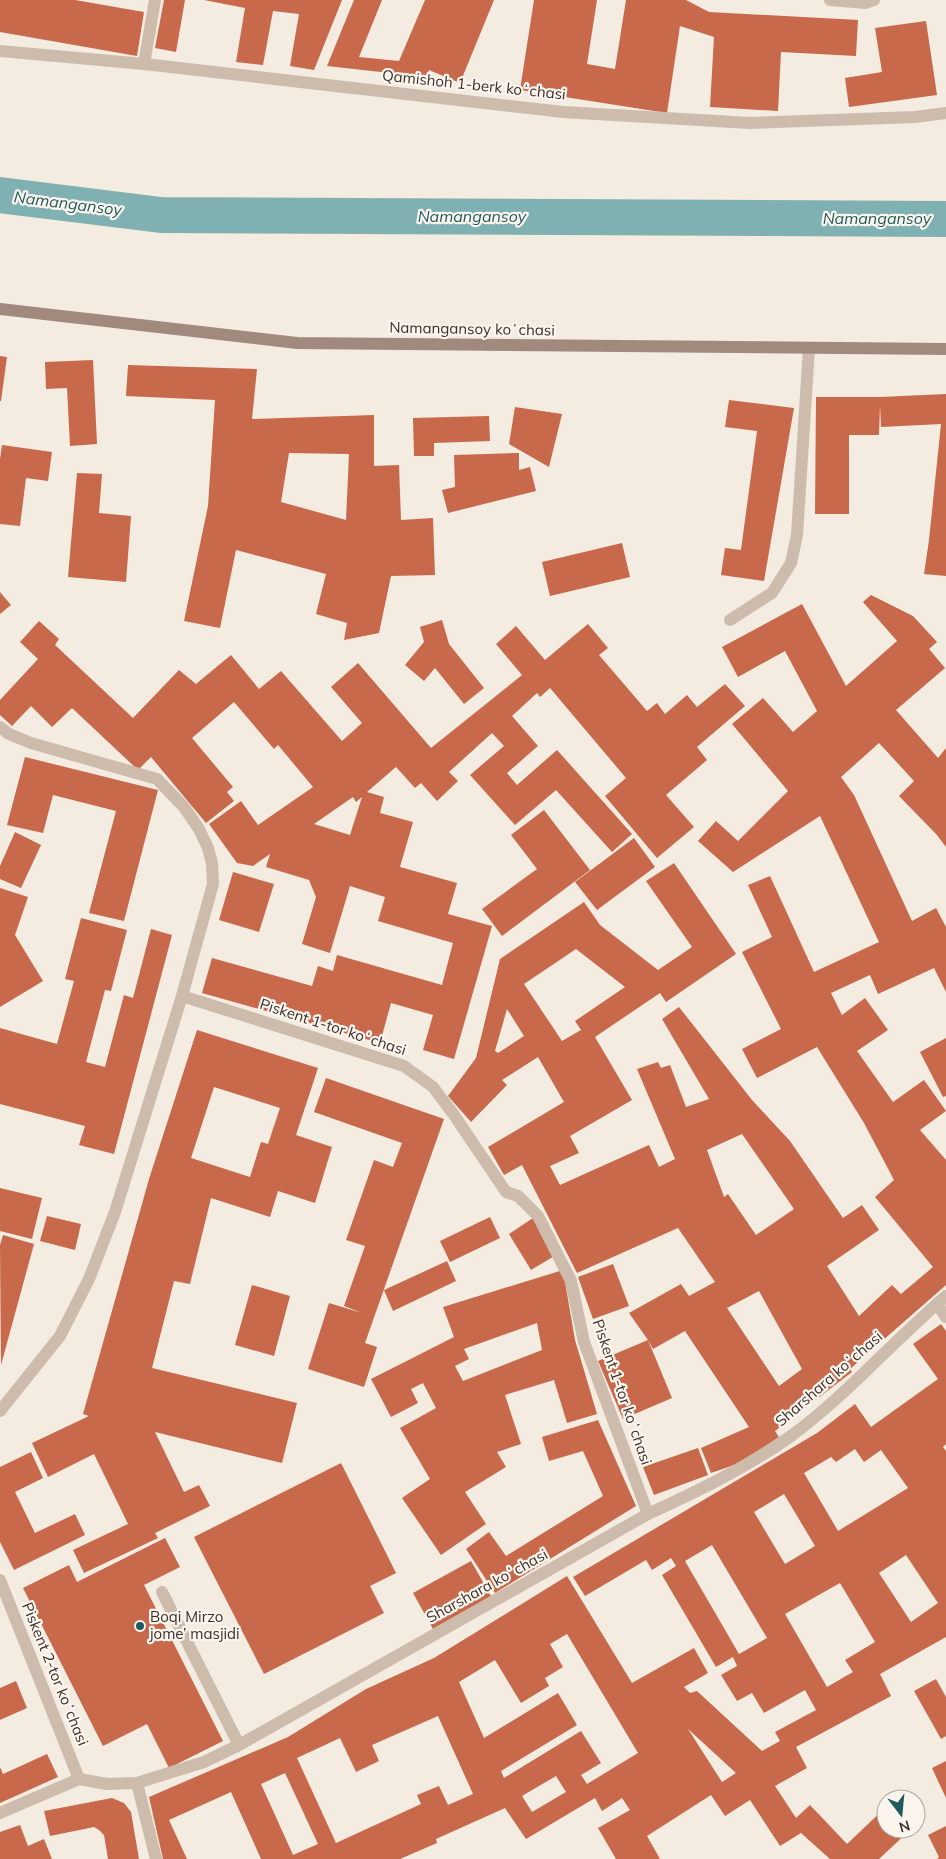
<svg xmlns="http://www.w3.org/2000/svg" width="946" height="1859" viewBox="0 0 946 1859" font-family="Mulish,sans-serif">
  <rect width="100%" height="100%" fill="#f4ebe1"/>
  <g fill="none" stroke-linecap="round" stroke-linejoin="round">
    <path stroke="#7fb0b2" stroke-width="36" d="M0,195l161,20 785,4"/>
  </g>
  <g fill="#c8694b" fill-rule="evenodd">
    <path d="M0,0h75l69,12 -7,44 -137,-24z"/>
    <path d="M164,0h21l-9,52 -21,-4z"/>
    <path d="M204,0h138l-28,70 -24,-4 9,-52 -26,-3 -10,54 -27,-3 9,-54z"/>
    <path d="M354,0h28l-23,57 40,4 26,-61h69l-34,83 -31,-13 -3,7 -99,-11z"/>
    <path d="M534,0h63l-10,64 28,5 11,-69h60l23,12 149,8 -2,36 -75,-4 -3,59 -68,-4 4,-70 -34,-11 -13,87 -147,-23z"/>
    <path d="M926,21l11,74 -88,12 -4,-29 37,-6 -7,-44z"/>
    <path d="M0,356l7,1 -6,44h-1z"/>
    <path d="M93,360l4,84 -27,2 -3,-58 -21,1 -1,-27z"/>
    <path d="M128,365l129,4 -5,50 122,-4v51l25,-1 2,55 32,-2 2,57 -44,1 -12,57 -35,7 3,-17 -31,-9 10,-40 -90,-24 -16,78 -36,-7 24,-115 7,-106 -89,-4zM289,453l60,1 -3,66 -65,-18z"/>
    <path d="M946,394v182l-22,-2 5,-34 12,-116 -60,3 -1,-22 -1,30h-30v79h-34l1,-117h64z"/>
    <path d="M729,400l65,8 -30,173 -43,-6 4,-27 16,2 16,-119 -32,-4z"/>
    <path d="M515,407l47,7 -13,53 -40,-23z"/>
    <path d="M489,416l1,25 -56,2v13h-20l-1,-38z"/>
    <path d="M2,445l50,7 -4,29 -22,-3 -6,48 -20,-2v-65z"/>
    <path d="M519,453v17l11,-3 6,24 -88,22 -6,-23 13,-3 -1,-32z"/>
    <path d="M77,473l25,1 -3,39 32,3 -5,66 -58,-5z"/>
    <path d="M622,543l8,34 -80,19 -8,-34z"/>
    <path d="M0,592l11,13 -11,9z"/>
    <path d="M871,595l42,21 24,26 -8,7 16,19 -49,42 42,48 8,-10v99l-9,-12 -38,-39 15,-15 -35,-38 -38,34 13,18 58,126 24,-13 10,19v65l-12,-24 -56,26 -8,-19 -39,18 11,22 23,-17 23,32 -31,21 36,51 31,-22 22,31 -26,19 26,30v125l-96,84 2,3 -77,59 4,6 -39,26 -29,10 -10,-25 48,-21 -64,-96 -32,18 -5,-9 24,58 -49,21 -25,-58 50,-21 -19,-27 52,-29 8,12 26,-14 -37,-54 -101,45 -55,-108 -18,10 -16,-28 76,-45 -26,-45 -36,23 5,5 -36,37 -23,-26 28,-38 24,-99 84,-57 16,23 58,45 34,-23 -46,-66 28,-18 62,91 -70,48 -6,-9 -65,44 37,63 -62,36 9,17 -29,13 10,19 89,-40 10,22 16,-8 -38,-90 21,-7 3,6 9,-3 16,42 23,-8 -47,-80 17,-12 73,93 38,41 53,77 19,-13 17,25 -52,36 32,50 33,-31 9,9 32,-27 -58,-70 19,-17 -30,-57 -47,-76 -60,31 -15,-29 39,-20 -39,-77 30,-15 -24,-52 22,-9 44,96 65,-30 -59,-126 -87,56 -35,-31 18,-20 22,20 50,-50 -56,-67 31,-26 30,34 24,-21 -32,-60 -47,26 -16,-30 80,-43 44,82 51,-45 -34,-39zM576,949l49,38 -50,34 6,9 -19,11 -38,-57zM507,1009l17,27 -26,17 -3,-2zM742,1134l52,75 -38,26 -28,-41 -4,3 -17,-47zM759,1291l43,78 -23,17 -52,-78z"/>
    <path d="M442,620l7,24 35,44 -20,16 -29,-36 -11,13 -19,-16 19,-23 -4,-15z"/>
    <path d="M39,621l20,18 -4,6 78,73 46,-48 17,14 35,-29 28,34 22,-18 61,70 20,-18 -31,-36 27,-24 73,85 91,-73 -26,-31 20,-18 29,34 43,-36 20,24 -9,7 48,56 10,-8 8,11 22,-19 10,12 28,-23 20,22 -48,41 10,13 -41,35 28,32 -37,31 -52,-62 21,-18 -76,-90 -10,9 -3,-4 -25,23 26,30 -31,27 10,12 40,-35 75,84 -20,18 -56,-62 -41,35 -45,-50 34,-29 -12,-13 -43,39 9,9 -21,20 -16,-18 -6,5 -19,-21 -29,25 17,5 -4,16 33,9 -13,45 57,16 -9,31 44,12 -38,133 -31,-9 10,-35 -42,-12 -11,40 -178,-50 10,-35 100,28 6,-20 15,5 4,-16 105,30 11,-42 -75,-22 7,-24 -35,-11 -20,67 -28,-9 14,-47 -7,-17 -43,-13 4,-13 -17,12 -16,-3 -28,-39 32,-23 17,24 55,-38 -35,-42 -4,4 -40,-47 -42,36 41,49 -6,5 7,9 -28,22 -55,-66 -13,13 -66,-62 -20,19 -21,-21 -19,20 -12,-11v-15l38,-41 -18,-17zM353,797l3,5 6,-5 -12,38 -36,-11z"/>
    <path d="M25,757l133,33 -34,131 -35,-8 27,-102 -63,-16 -10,38 -36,-8z"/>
    <path d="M544,810l46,60 -88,66 -20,-27 55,-40 -26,-34z"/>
    <path d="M15,832l26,13 -20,43 -21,-9v-13z"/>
    <path d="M634,838l21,29 -58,43 -22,-28z"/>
    <path d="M233,872l41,12 -15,48 -40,-12z"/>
    <path d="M0,888l28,9 -13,38 28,46 -43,26z"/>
    <path d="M81,918l46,12 -16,61 -6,-1 -19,72 19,5 19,-72 9,3 18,-69 21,6 -58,219 -35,-9 6,-19 -85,-22v-76l57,16 17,-63 -9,-2z"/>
    <path d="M197,1030l121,38 -22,67 36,12 -17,56 -37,-12 -8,26 -59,-19 -21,86 -16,-3 -22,87 145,35 -15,60 -127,-31 29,60 15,-7 11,21 -55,27 3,5 -74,35 -11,-23 55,-26 -34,-70 -46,23 -16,-34 57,-27 -6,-2 66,-235zM214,1087l66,21 -12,36 -7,-2 -11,35 -59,-19z"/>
    <path d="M946,1038v58l-3,1 -23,-45z"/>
    <path d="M326,1078l118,41 -79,224 12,4 -13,40 -56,-18 21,-66 33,10 -18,-7 21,-60 -19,-6 28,-80 19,7 9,-24 -88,-31z"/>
    <path d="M0,1188l42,10 -10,41 -32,-8z"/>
    <path d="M47,1216l34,8 -6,26 -35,-9z"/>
    <path d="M490,1217l10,21 -50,24 -10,-21z"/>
    <path d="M533,1218l23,37 -25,15 -22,-36z"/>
    <path d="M3,1235l31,9 -33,121 -1,-120z"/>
    <path d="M447,1261l9,20 -63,30 -9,-21z"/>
    <path d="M613,1264l16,42 -36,13 -15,-42z"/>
    <path d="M563,1270l12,70 22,74 -30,9 -13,-43 -49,15 16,49 -24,8 9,15 -41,25 21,32 -45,31 -39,-57 28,-19 -30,-51 36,-20 -13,-25 -12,6 7,14 -27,14 -20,-38 83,-42 -11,-30zM537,1323l5,27 -79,31 -8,-15 14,-7 -5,-10z"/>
    <path d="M252,1285l38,11 -16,60 -39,-11z"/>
    <path d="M941,1324l5,7v113l-3,3 3,4v186l-66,37 11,22 -95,51 11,21 -32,18 21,32 14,-13 37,39 39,-37v22h21l2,2 -30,28h-49l-29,-26 -21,13 -30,-46 -25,16 -14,-21 -64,41 13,23h-44l-18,-31 32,-18 -8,-12 -20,13 -7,-13 -69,41 -21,-31 -69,31 1,4 -37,16h-139l-30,-67 -62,28 18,39h-24l-14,-62 139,-60 78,-48 68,-31 133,-82 65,107 62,-35 14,25 -24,14 6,6 7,-2 65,60 18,-10 -5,-9 41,-22 -11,-20 -41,23 -12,-20 -15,8 -16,-26 16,-9 -4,-9 -17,10 -54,-92 14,-9 -5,-8 -19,12 -6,-10 -61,36 -12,-19 244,-144 38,-29 16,23 67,-48 -25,-35zM855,1449l9,13 17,-12 27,38 -70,43 -34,-58 27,-16 5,5zM784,1494l31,52 -30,18 -31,-52zM712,1545l55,93 -28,16 -54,-93zM906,1555l32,48 -27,19 -32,-49zM840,1583l35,59 -30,18 8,12 -26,15 -42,-73zM567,1634l71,119 -51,31 -6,-9 20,-12 -20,-32 -77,47 -3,-7 76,-46 -19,-32 -74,45 -25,-56 36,-22 26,43 28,-17 -4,-8 18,-11 -13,-23zM438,1716l35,78 -25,11 -9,-19 -22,9 4,9 -85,39 -39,-85 43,-20 16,34 23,-11 -7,-16zM688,1729l48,44 -14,9zM285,1773l33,71 -25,11 -32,-71zM556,1776l10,16 -34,20 -10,-16z"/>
    <path d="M598,1420l38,86 -141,87 -29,-44 23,-17 17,24 97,-60 -20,-45 -34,10 -7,-24z"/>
    <path d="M698,1448l10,27 -54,20 -11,-28z"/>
    <path d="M31,1452l12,26 -28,14 20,41 40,-19 10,21 -71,35 -14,-28v-75z"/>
    <path d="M341,1463l55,110 -26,13 14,27 -120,61 -70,-137z"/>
    <path d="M165,1538l15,29 -36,18 79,156 -54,27 -22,-44 -44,22 -80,-158 46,-23 8,17z"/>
    <path d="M471,1561l20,35 -58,33 -20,-36z"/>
    <path d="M936,1679l10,18v39l-5,3 -27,-48z"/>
    <path d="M16,1681l11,27 -27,12v-32z"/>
    <path d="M47,1754l11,23 -58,26v-36l3,7z"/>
    <path d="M946,1761v37l-14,-30z"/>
    <path d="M112,1798l12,5 7,9 8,47h-31l-4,-24 -5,-5 -5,-3 -44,9 -6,-25z"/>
    <path d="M20,1825l8,21 16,-7 8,20h-52v-27z"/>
    <path d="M946,1826v33h-9l2,-2 -11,-22z"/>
  </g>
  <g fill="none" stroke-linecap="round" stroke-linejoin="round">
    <g stroke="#cdbbac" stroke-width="12">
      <path d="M144,64l11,-64"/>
      <path d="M162,1592l77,153"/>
    </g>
    <g stroke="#cdbbac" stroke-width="12">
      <path d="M830,0l36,3 8,-3"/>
      <path d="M0,51l144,13 419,48 187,11 165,-6 31,-4"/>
      <path d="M730,620l42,-27 19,-30 6,-28 12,-187"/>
      <path d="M0,727l9,7 22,9 126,36 27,28 15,22 9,19 4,15 1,21 -31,112 222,70 29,21 21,28 52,77 12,4 20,20 33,65 13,61 64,172"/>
      <path d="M937,1304l9,13"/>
      <path d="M0,1411l60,-75 29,-57 26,-67 67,-216"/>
      <path d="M0,1580l79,199"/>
      <path d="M137,1783l19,76"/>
      <path d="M0,1813l79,-34 28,5 30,-1 67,-21 35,-17 409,-231c50,-23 98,-46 143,-78 56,-41 102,-95 155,-140"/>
    </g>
    <path stroke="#a18a7d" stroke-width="12" d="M0,309l297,34 649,6"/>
  </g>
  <circle fill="#1f5a5e" stroke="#fbf5ee" stroke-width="2" cx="140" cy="1626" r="5"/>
  <g text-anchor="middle" stroke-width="4.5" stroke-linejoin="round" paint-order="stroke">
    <g font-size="15" fill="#3b302b" stroke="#fbf5ee">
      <text transform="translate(474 85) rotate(6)" y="5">Qamishoh 1-berk koʻchasi</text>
      <text transform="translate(472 329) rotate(1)" y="5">Namangansoy koʻchasi</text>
      <text transform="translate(333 1027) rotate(18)" y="5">Piskent 1-tor koʻchasi</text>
      <text transform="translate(829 1379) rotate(-41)" y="5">Sharshara koʻchasi</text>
      <text transform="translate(622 1392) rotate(71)" y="5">Piskent 1-tor koʻchasi</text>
      <text transform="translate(487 1586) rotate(-29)" y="5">Sharshara koʻchasi</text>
      <text transform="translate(55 1674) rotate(68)" y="5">Piskent 2-tor koʻchasi</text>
    </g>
    <g font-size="15" fill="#3b302b" stroke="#fbf5ee" text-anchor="start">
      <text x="150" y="1622">Boqi Mirzo<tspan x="150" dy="17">jome’ masjidi</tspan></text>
    </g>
    <g font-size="16" font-style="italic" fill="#1f5a5e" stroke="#fbf5ee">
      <text transform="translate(68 203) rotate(7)" y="6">Namangansoy</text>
      <text x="472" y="222">Namangansoy</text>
      <text x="877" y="224">Namangansoy</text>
    </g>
  </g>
  <g transform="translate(901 1814) rotate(164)"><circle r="24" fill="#fbf5ee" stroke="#aea6a0"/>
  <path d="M0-4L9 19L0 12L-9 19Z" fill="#1f5a5e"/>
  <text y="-8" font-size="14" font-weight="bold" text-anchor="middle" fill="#3b302b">N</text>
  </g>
</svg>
